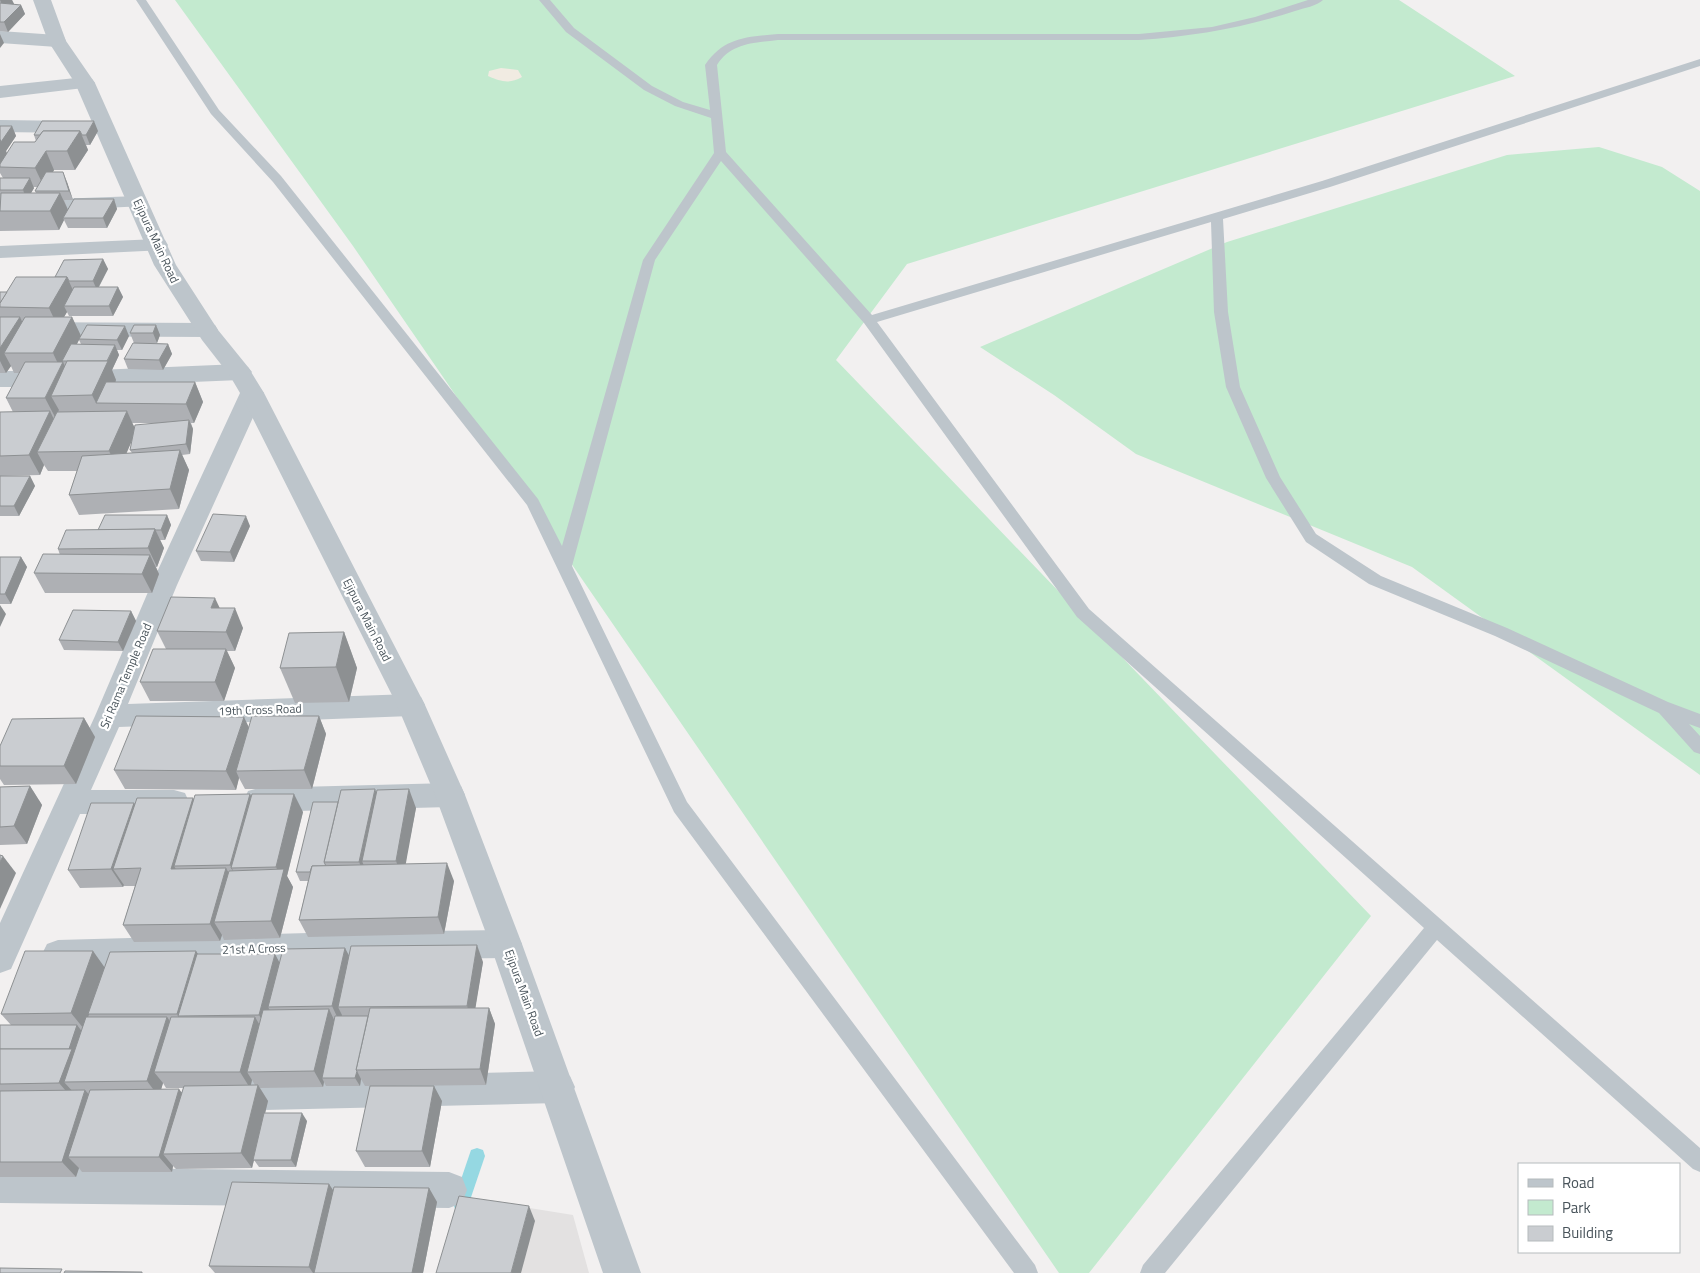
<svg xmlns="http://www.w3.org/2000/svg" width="1700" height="1273" viewBox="0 0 1700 1273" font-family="'Titillium Web',sans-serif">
  <rect width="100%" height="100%" fill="#f2f0f0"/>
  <path fill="#e3e1e1" d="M469,1198l104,17 16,58h-143z"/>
  <g fill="#c3eacf">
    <path d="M175,0h1224l116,76 -608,188 -71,96 535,556 -282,357h-30l-706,-1027z"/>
    <path d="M1599,147l63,20 38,24v584l-288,-208 -276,-113 -82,-59 -74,-48 247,-105 280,-87z"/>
  </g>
  <path fill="#f1ebe2" d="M501,68l17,2 4,7c-13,7 -20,5 -34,-1l1,-5z"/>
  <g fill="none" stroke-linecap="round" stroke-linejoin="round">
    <path fill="#95d8e2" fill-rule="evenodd" d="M477,1148l6,2 2,6 -18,53 -6,2 -6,-2 -2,-6 18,-53z"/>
    <path fill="#bdc5cb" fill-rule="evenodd" d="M136,0h10l73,110 62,66 257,323 24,47 81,-286 71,-107 -3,-35 -36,-12 -31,-16 -78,-58 -27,-32h11l24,28 78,58 31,16 27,8 -5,-45c19,-28 42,-28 73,-31h361l73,-7 43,-10 53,-17h15c-6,6 -19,8 -28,11 -53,17 -101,25 -156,29h-361c-24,3 -47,3 -61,25l9,87 146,163 450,-134 378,-122v7l-370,121 -107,32 5,93 12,75 40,90 36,57 65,42 126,52 161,74 32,12v14l-11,-4 11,12v18l-6,-2 -35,-39 -164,-77 -126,-52 -63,-42 -40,-64 -40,-91 -12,-75 -3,-90 -334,100 212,287 611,539v24l-7,-3 -256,-229 -272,333h-25l3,-8 281,-337 -347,-311 -213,-294 -143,-162 -66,99 -83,306 115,236 348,463 3,8h-24l-340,-461 -147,-307 -254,-323 -62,-68z"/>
    <g fill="#bdc5cb" fill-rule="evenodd">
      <path d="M0,31l57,4 7,2 2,4 -2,4 -7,2 -57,-4z"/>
      <path d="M85,77l7,2 3,4 -3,4 -92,11v-12z"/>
      <path d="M0,120l76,1 7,2 3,4 -3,4 -7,2 -76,-1z"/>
      <path d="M138,196l7,2 3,4 -3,4 -145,7v-12z"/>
      <path d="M157,239l8,1 3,5 -3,5 -165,8v-12z"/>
      <path d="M0,322l207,1 8,2 3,5 -3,5 -8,2 -207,-1z"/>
      <path d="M240,364l8,3 4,5 -4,5 -8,3 -167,7h-73v-16h73z"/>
      <path d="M252,385l8,3 4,5 -87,192 -49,119 283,-10 10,3 4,8 -4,8 -10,3 -292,11 -28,63h83l11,3 4,9 -4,9 -11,3h-94l-69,155 -11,4v-50l95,-207 56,-131 89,-192 4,-5z"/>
      <path d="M450,783l11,3 4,9 -4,9 -11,3 -191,5 -11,-3 -4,-9 4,-9 11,-3z"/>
      <path d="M506,930l11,4 5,10 -5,10 -11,4 -161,2 -287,8 -11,-4 -5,-10 5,-10 11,-4 287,-8z"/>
      <path d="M558,1071l12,5 5,11 -5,11 -12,5 -331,8 -12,-4 -5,-12 5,-12 12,-4z"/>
      <path d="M0,1167l449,5 13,5 5,13 -5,13 -13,5 -449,-5z"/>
    </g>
    <path fill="#bdc5cb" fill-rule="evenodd" d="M33,0h18l15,41 29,42 81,182 42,65 30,37 16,26 161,312 40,90 57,149 119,329h-38l-113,-329 -55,-149 -38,-90 -157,-312 -10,-17 -28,-36 -48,-75 -79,-182 -27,-42z"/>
  </g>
  <g fill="#aeb0b4" fill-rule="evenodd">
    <path d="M0,0h12l2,4 -1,1h8l4,9 -17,18 -8,-1z"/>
    <path d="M0,126h12l4,10 -10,15 1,3 28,-12 1,-1 -2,-6 64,-4 -8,14h-4l2,5 -13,20h-21l-1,2 14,10 6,18h-9l4,10 46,-11 3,10 -10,19h-39l-4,-8 -5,10 -59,1v-53h3l-3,-5zM33,187h5l-3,4 1,2h-5l3,-5z"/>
    <path d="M103,259l5,10 -9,18h19l5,10 -10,19h-44l-2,-4 -3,5h8l9,19h48l-7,14h-5l2,5 -7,15 4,10v2h79l8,20 -9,21h-3l2,6 -3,25 -8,1 7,15 -10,39 -100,6 -10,-20 8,-24h-29l-4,-6 -4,10 -40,1v-64h13l-7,-14 14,-25h-6l-3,-7 -5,7h-6v-81h7l48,-15zM79,340l2,4h-4zM132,423h26l-23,5zM133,438l-3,12 2,3h-6z"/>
    <path d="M156,325l4,10 -3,8h-12l23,1 4,10 -9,16 -35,-1 -4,-10 10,-16 -4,-10z"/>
    <path d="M0,476h30l5,10 -16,30h-19z"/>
    <path d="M167,515l4,10 -6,15h-5l4,8 -7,19h-1l3,7 -7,19h-107l-11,-20 26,-18 -2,-6 40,-19z"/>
    <path d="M250,526l-16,36 -33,-1 -5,-10z"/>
    <path d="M0,557h21l6,10 -16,37h-11z"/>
    <path d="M220,608l23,20 -8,23h-8l8,17 -11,33h-74l-10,-19 26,-33 -9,-18z"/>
    <path d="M131,611l5,10 -13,30 -59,-1 -5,-10z"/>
    <path d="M344,632l13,36 -8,34 -54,1 -15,-35z"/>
    <path d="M319,716l7,18 -14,55h-67l-6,-11 -3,12 -111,-1 -11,-19 135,-43z"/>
    <path d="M84,718l11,19 -19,47 -72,1 -4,-6v-33z"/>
    <path d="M30,786l12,19 -15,39 -27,1v-58z"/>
    <path d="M376,794l40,14 -11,56 49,17 -10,53 -136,3 -9,-17 9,-39h-8l-4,-9 42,-71z"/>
    <path d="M252,796l51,16 -16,64 6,11 -13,51 -56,2 -2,-5 -2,6 -86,1 -11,-17 12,-39h-11v-1l-1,2 -43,1 -12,-18 66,-67 1,1 59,-4z"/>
    <path d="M93,951l11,16 94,-13 81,8 70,-6 134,6 -8,46h14l6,16 -9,61 -94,1 50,15 -12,66h-65l-9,-16 14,-65h-5l-4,-7 -1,7h-34l-2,-4 -1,5 -63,1 8,13 -3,12 42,8 -11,46h-37l-5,-7 -2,8 -76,1 -3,-3 -1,6h-90l-3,-4 -3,9h-76v-151l11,-1 -10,-11zM252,1080l3,5h-4zM163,1083l3,5h17l-1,4 -21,-3z"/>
    <path d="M429,1188l8,14 -14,71h-208l-6,-7 124,-76z"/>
  </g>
  <g fill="#8d9092">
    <path d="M0,0h12l2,4 -9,8z"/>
    <path d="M21,5l4,9 -17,18 -4,-10z"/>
    <path d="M0,34l4,9 -4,5z"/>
    <path d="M94,121l4,10 -8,14 -4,-10z"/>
    <path d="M12,126l4,10 -10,15 2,5 -8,11v-28z"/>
    <path d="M80,131l8,19 -13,20 -8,-19z"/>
    <path d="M46,151l8,19 -10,17 -9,-19z"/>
    <path d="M63,172l4,10 6,18 -4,-9z"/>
    <path d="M30,178l4,10 -7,12 -4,-10z"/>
    <path d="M60,193l9,19 -6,6 1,2 -5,10 -9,-19z"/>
    <path d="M114,199l3,10 -10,19 -4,-10z"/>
    <path d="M103,259l5,10 -11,21 -4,-9z"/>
    <path d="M67,277l9,20 -12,9 3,6 -9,15 -9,-19z"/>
    <path d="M118,287l5,10 -10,19 -4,-10z"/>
    <path d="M20,317l9,20 -25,16 7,13 -5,7 -6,-12v-13z"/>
    <path d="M72,317l9,19 -13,25h-6l1,1 9,19 -21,15 8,14 -4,7 -10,-19 15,-30 -7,-15z"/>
    <path d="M156,325l4,10 -3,8 -4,-10z"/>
    <path d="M125,326l4,10 -7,14 -5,-10z"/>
    <path d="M168,344l4,10 -9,16 -4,-10z"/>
    <path d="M115,345l4,10 -7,15 4,10 -10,23h-10l-4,-8z"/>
    <path d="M195,382l8,20 -9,21 -8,-19z"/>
    <path d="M50,411l9,19 -22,22 7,13 -4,10 -11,-20z"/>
    <path d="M127,411l9,20 -17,40 -10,-20z"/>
    <path d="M189,420l4,9 -3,25 -4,-10z"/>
    <path d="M180,450l9,20 -10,39 -9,-20z"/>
    <path d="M30,476l5,10 -16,30 -5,-10z"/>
    <path d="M167,515l4,10 -6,15 -4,-10z"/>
    <path d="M246,516l4,10 -16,36 -4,-10z"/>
    <path d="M155,529l9,19 -7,19 -9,-19z"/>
    <path d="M150,555l9,19 -7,19 -10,-19z"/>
    <path d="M21,557l6,10 -16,37 -6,-10z"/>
    <path d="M215,598l9,19 -13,-9z"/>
    <path d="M0,605l6,9 -6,13z"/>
    <path d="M235,608l8,20 -8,23 -9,-19z"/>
    <path d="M131,611l5,10 -13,30 -5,-9z"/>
    <path d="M344,632l13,36 -8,34 -13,-35z"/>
    <path d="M226,649l9,19 -11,33 -9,-19z"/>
    <path d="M319,716l7,18 -14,55 -8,-19z"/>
    <path d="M244,717l9,19 -17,35 3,7 -3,12 -10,-19z"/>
    <path d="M84,718l11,19 -19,47 -12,-18z"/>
    <path d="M30,786l12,19 -15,39 -13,-18z"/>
    <path d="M375,789l7,19 -20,53 6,15 -1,4 -8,-18z"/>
    <path d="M409,789l7,19 -13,71 -7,-18z"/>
    <path d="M250,794l9,18 -28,56 9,15 -10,-18z"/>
    <path d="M294,794l9,18 -16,64 6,11 -13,51 -9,-17 10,-43 -5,-11z"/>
    <path d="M193,798l10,18 -29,50 9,15 -12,-12z"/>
    <path d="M134,803l11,18 -32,48 11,16 -1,2 -12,-18z"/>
    <path d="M3,856l13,17 -16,36v-47z"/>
    <path d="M447,863l7,18 -10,53 -6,-17z"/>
    <path d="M226,868l10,18 -22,36 8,13 -2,6 -10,-17z"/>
    <path d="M477,945l6,17 -10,61 -6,-17z"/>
    <path d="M345,948l9,17 -16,42 4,8 -2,8 -8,-17z"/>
    <path d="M93,951l12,17 -21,61 -13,-16z"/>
    <path d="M196,951l11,17 -29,48 10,14 -11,-16z"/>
    <path d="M275,954l9,17 -16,36 5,9 -4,16 -10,-17z"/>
    <path d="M489,1008l6,16 -9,61 -6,-16z"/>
    <path d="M329,1009l8,17 -15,52 2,4 -1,5 -9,-16z"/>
    <path d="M167,1017l11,16 -24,39 9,11 -4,14 -12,-16z"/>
    <path d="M255,1017l10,17 -18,38 5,8 -2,8 -10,-16z"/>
    <path d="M77,1025l7,9 -20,48 11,12 -2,5 -14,-16 7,-28z"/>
    <path d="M357,1071l4,8 -1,7 -5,-8z"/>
    <path d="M258,1085l10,16 -16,67 -11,-15z"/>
    <path d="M434,1086l8,15 -12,66 -8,-16z"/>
    <path d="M179,1089l12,16 -28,49 10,12 -1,6 -13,-15z"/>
    <path d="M85,1090l14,16 -31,51 11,11 -3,9 -14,-15z"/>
    <path d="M302,1113l5,8 -11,46 -5,-7z"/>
    <path d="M329,1184l10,15 -18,74h-8l-4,-6z"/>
    <path d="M429,1188l8,14 -14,71h-11z"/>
    <path d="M529,1206l6,15 -14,52h-10z"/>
  </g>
  <g fill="#cacdd1" stroke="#8d9092">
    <path d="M0,3l21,2 -17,17h-4z"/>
    <path d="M42,121h52l-8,14h-4l-2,-4h-37l-3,4h-6z"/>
    <path d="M0,126h12l-11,16 -1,-3z"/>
    <path d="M43,131h37l-13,20h-21l-11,17 -35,-1v-3l14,-22h21z"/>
    <path d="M46,172h17l6,19h-34z"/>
    <path d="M0,178h30l-7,12h-23z"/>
    <path d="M1,193h59l-10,18h-50z"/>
    <path d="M74,199h40l-11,19h-40z"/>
    <path d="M103,259l-10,22h-24l-2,-4h-12l9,-17z"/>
    <path d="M16,277h51l-18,31 -49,-1v-4z"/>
    <path d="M74,287h44l-9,19h-45z"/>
    <path d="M0,292h7l-7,11z"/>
    <path d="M0,317h20l-20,31z"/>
    <path d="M25,317h47l-19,36h-49z"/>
    <path d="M87,325l38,1 -8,14 -38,-1z"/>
    <path d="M134,325h22l-3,8h-23z"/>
    <path d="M133,343l35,1 -9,16 -35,-1z"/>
    <path d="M71,344l44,1 -8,16h-45z"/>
    <path d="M67,361h41l-16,34 -41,1z"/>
    <path d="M25,362h38l-18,36h-39z"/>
    <path d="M106,382h89l-9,22 -90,-1z"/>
    <path d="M50,411l-21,44 -29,1v-44z"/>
    <path d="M127,411l-18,40 -72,1 20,-40z"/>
    <path d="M189,420l-3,24 -56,6 5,-25z"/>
    <path d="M180,450l-10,39 -101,6 13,-39z"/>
    <path d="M0,476h30l-16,30h-14z"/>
    <path d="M213,514l33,2 -16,36 -34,-1z"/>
    <path d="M105,515h62l-6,15h-6v-1l-57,1z"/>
    <path d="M155,529l-7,19 -90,1 8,-19z"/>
    <path d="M43,554l107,1 -8,19 -108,-1z"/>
    <path d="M0,557h21l-16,37h-5z"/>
    <path d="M171,597l44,1 -4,10h24l-9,24 -69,-1z"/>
    <path d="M73,610l58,1 -13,31 -59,-2z"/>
    <path d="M344,632l-8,35 -56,1 9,-35z"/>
    <path d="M153,649h73l-11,33h-75z"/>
    <path d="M136,716l108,1 -18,54 -112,-1z"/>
    <path d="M252,716h67l-15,54 -68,1z"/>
    <path d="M84,718l-20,48h-64v-20l12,-27z"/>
    <path d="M30,786l-16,40 -14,1v-40z"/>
    <path d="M375,789l-16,73h-35l17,-72z"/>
    <path d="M409,789l-13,72h-34l15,-71z"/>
    <path d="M250,794l-20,71 -56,1 21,-71z"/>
    <path d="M252,794h42l-18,73 -45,1z"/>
    <path d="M137,798h56l-22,71 55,-1 -16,56 -87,1 18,-57 -28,1z"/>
    <path d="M313,802h25l-14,60 2,4h-14l-2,6h-14z"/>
    <path d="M91,803h43l-23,66 -43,1z"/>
    <path d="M0,855l3,1 -3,6z"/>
    <path d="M447,863l-9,54 -139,3 13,-54z"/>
    <path d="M284,869l-13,52 -57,1 15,-51z"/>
    <path d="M477,945l-10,61 -129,1 13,-61z"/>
    <path d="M345,948l-13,58 -64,1 15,-58z"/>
    <path d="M25,951h68l-22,62 -70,1z"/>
    <path d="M196,951l-19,63h-89l22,-62z"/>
    <path d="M197,954h78l-16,61 -81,1z"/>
    <path d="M370,1008h119l-9,61 -124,1z"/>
    <path d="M329,1009l-15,62 -67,1 16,-62z"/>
    <path d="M335,1016h33l-12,54 1,1 -2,7h-33z"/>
    <path d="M86,1017h81l-20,64 -83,1z"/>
    <path d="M171,1017h84l-15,55h-86z"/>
    <path d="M0,1025h77l-8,24h-69z"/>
    <path d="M0,1049h72l-13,34 -59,1z"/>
    <path d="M258,1085l-17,68 -78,1 21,-68z"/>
    <path d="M370,1086h64l-12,65h-66z"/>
    <path d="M179,1089l-20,68h-91l22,-67z"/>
    <path d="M85,1090l-23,72h-62v-71z"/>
    <path d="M264,1113h38l-11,47h-38z"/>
    <path d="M232,1182l97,2 -20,83 -100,-1z"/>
    <path d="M334,1187l95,1 -17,85h-98z"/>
    <path d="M459,1196l70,10 -18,67h-75z"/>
    <path d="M0,1268l62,1 -2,4h-60z"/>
    <path d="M65,1271l77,1v1h-78z"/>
  </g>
  <g text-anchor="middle" stroke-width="4.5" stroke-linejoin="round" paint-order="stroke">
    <g font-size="12" fill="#49545b" stroke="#fff">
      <text transform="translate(156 241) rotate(65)" y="4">Ejipura Main Road</text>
      <text transform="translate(367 620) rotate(63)" y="4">Ejipura Main Road</text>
      <text transform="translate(126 676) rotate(-67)" y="4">Sri Rama Temple Road</text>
      <text transform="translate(260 710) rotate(-2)" y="4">19th Cross Road</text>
      <text transform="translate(254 949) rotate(-2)" y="4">21st A Cross</text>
      <text transform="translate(524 993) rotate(70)" y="4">Ejipura Main Road</text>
    </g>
  </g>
  <rect x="1518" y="1163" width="162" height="90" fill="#ffffff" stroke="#b6bbbd"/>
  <rect x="1528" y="1179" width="25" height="8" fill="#bdc5cb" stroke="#b6bbbd"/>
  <text x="1562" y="1188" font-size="15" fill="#49545b">Road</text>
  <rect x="1528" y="1200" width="25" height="15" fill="#c3eacf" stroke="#b6bbbd"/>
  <text x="1562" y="1213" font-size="15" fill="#49545b">Park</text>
  <rect x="1528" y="1226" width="25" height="15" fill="#cacdd1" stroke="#b6bbbd"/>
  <text x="1562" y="1238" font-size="15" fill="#49545b">Building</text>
</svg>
